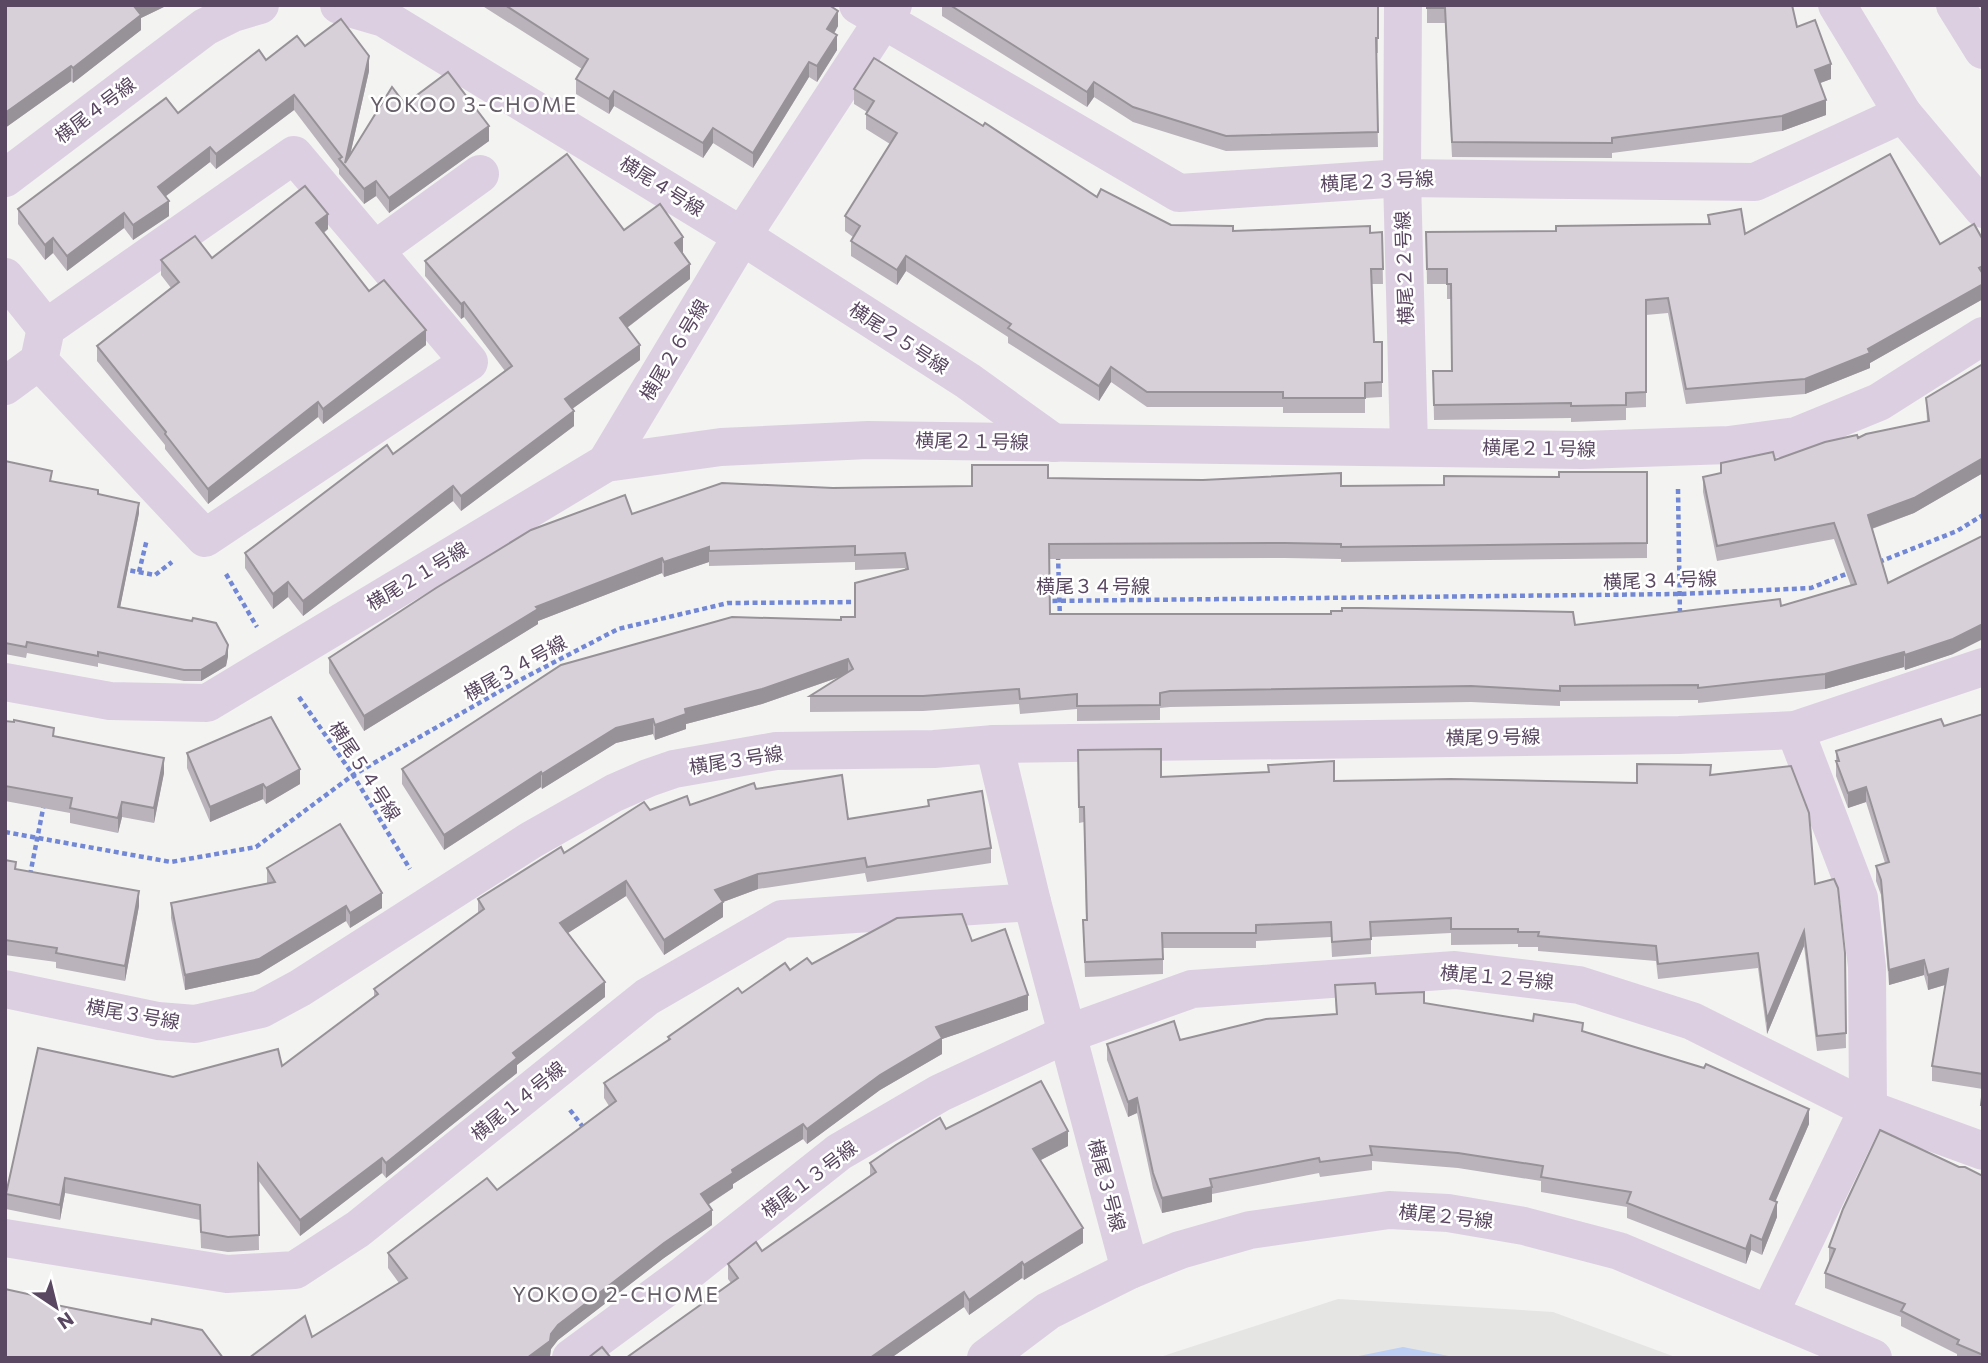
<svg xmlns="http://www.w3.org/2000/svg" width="1988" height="1363" viewBox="0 0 1988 1363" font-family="Commissioner,'Noto Sans JP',sans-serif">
  <rect width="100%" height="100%" fill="#f3f4f1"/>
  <path fill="#e5e5e3" d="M1338,1299l215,13 125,46h-521z"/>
  <path fill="#bdcff3" d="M1403,1347l56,11h-110z"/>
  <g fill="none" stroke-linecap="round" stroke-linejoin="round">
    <g stroke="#7287d5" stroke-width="4.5" stroke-dasharray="5 3.5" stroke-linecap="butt">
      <path d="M1678,489l2,128"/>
      <path d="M1058,555l2,65"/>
      <path d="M1879,562l78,-31 26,-16"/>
      <path d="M122,569l33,6 17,-13"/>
      <path d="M139,572l8,-33"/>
      <path d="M226,574l31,53"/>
      <path d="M1044,601l636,-7 131,-6 40,-16"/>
      <path d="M299,697l54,78 57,94"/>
      <path d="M5,832l166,30 85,-15 97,-72 163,-93 102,-53 110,-26 132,-1"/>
      <path d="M30,875l14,-71"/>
      <path d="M570,1110l16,21"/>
    </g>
    <g stroke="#ddcfe2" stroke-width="38">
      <path d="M339,5l45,13 358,218 151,-231"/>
      <path d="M858,5l321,188 223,-15 353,4 148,-68"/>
      <path d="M1403,5l-1,173 7,268"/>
      <path d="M1837,5l66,109 80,95"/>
      <path d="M5,178l200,-151 28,-14 27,-8"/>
      <path d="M375,250l105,-76"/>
      <path d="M5,277l41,51"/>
      <path d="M5,386l34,-25 7,-33 248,-173 175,207 -264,176 -166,-177"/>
      <path d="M606,463l136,-227 226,145 86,62"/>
      <path d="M5,682l105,19 97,2 399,-240 115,-16 147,-7 714,10 147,-5 67,-9 83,-34 104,-66"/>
      <path d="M994,744l685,-9 116,-5 188,-63"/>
      <path d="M5,989l153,32 37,3 66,-15 39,-21 231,-148 83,-47 34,-15 26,-9 102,-18 158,-2 60,-5 38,158 98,368"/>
      <path d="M5,1238l222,36 68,-4 63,-41 289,-232 135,-78 250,-17"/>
      <path d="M1769,1314l99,-205 -1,-142 -8,-69 -64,-168"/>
      <path d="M571,1358l114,-84 154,-122 101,-59 127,-59 125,-45 263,-19 124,15 113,36 176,88 115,42"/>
    </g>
    <g stroke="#ddcfe2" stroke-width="38">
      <path d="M1955,5l28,45"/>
      <path d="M986,1358l62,-47 82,-41 50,-20 70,-20 139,-20 59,3 76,13 95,25 254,107"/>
    </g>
  </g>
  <g fill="#bab3bb">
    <path d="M5,5h163l-27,13v12l-68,53 -2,-2 -66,47z"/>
    <path d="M481,5h348l9,21 -4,8 3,16 -20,32 -8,-5 -56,91 -40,-25 -10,15 -89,-52 -5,8 -33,-20v-15l6,-10z"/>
    <path d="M942,5h436v48h-2l2,94 -152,4 -93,-29 -39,-25 -7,10 -145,-91z"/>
    <path d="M1427,5l370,22 34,52 -11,4 6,32 -44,16 -170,22v5l-160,-1 -7,-134h-18z"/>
    <path d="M305,46l64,25 -19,84 55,-51 84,37 -100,72 -13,-17 -12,8 -25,-30v-5l-45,-59 -78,59 -6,-7 -45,35 4,19 -36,24 -9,-12 -57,43 -14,-18 -8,7 -27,-36v-15l248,-149z"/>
    <path d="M854,89l243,108 74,28 62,6 149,1 1,52h-11l2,58h8v55l-17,1v15h-82v-6h-136l-36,-25 -12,19 -91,-58v-6l-102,-66 -9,14 -46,-29v-15l2,-4 -8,-6v-15l45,-72 -24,-15v-15l1,-2 -13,-8z"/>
    <path d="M1708,215l37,19 195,10 43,-4v59l-113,64v5l-65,26 -119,10 -18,-91 -22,2v92l-20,1v12l-55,2v-4l-137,2 -1,-49h19l-1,-72h-4v-15h-20l-1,-52 130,-1 152,-7z"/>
    <path d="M328,229l-4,4 45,58 57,54 -103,79 -5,-7 -110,87 -43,-55v-4l-68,-84v-15l74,-58 -10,-13v-15l51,-2z"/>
    <path d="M624,230l59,22 -1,1 8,26 -63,49 13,32 -68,49 2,17 -113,85 -8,-10 -150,115 -15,-19 -15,12 -28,-41v-15l148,-99 112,-83 -41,-54 -3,2 -36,-43v-15z"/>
    <path d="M1983,364v109l-69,40 -42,16 16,54 65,71 -48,16 -1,-3 -79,22 -127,14v-3l-138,1v5l-89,-4 -301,5 -10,1v12l-83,1v-12l-57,5 -1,-10 -96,7 -113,1v-16l30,-19 -78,27 -76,20v5l-31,11 -2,-6 -37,9 -74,46 -1,-2 -97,63 -42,-66v-15l439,-149 14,-3 50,-47v-2l-50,2v-8l-146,4v-4l-45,15 -2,-4 -124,48v3l-174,107 -35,-58v-15l303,-144 201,-26 139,-2 76,-8 293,8 103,-1 203,-13v86l-306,4v-3l-56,-1 -236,1 1,55 525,11 206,-19 70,-20 -17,-47 -117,22 -14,-69v-15l18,-4 206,-52 -1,-23z"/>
    <path d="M5,461l47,21 46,12 41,19 -19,94 108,49 -2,10 -25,15h-17l-86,-18v4l-71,-14 -1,5 -21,-4z"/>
    <path d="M1983,714v406h-2v-15l2,-16 -51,-8v-15l13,-81 -17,5 -4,-15 -35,10 -8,-90 -5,-14v-15l9,-3 -19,-61 -18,6 -12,-32v-25l108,-25z"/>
    <path d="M5,721l159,52 -10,50 -32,-6 -4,16 -48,-10v-10l-65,-12z"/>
    <path d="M1078,750l83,27 173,4 303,2 73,-8 105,109 30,69 1,95 -29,3 -13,-105 -37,88 -9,-66 -100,11 -2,-18 -118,-10v-4h-20v-3l-67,1v-12l-80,4v17l-39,3 -1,-20 -75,4v7h-93v26l-78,3 -2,-57h3l-2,-98 -5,1z"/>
    <path d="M187,753l113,31 -34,20 -3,-5 -53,23 -23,-54z"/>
    <path d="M756,789l92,30 80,-13v-6l63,48v15l-124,19 -2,-9 -107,16 -35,13v15l-59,38 -38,-59 -58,37 37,64 -88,68v8l-131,105 -4,-5 -82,63 -42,-56 1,70 -31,2 -27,-4 -1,-28 -135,-27 -5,27 -54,-11v-15l167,-117 109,-11 92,-69v-8l104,-76v-14l86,-46 86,-43 40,-5z"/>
    <path d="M5,860l11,9 123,37 -14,75 -69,-13v-6l-51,-7z"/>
    <path d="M267,868l115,40 -32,20 -4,-7 -87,53 -74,16 -14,-72v-15l96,-19z"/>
    <path d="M972,941l56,69 -86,29v15l-62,36 -73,54 -4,-5 -70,45v4l-25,17 4,20 -48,33 -106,82 -7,9 -1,7 -238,-19 87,-54 -11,-15v-15l109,-63 112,-84 -5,-8v-15l64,-43v-3l74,-44 48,-23 22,-6z"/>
    <path d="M1335,985l89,18 159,28 226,93 -34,77 2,16 -15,38 -11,-5 -5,14 -119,-46v-11l-86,-15v-11l-83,-13 -86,-7v9l-52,7 -1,-4 -107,21v8l-50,11 -9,-25 -16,-75 -9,4 -21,-57v-16l73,-4 156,-26z"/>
    <path d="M946,1129l122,17 -27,14 42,83 -59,37 -2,-2 -53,37 -5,-8 -73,51h-265l105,-75 -3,-4v-15l34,-13 108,-75v-13z"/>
    <path d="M1959,1167l24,9v182h-26v-4l-56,-28v-9l-76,-29v-15l4,-11v-15z"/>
  </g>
  <g fill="#979298">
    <path d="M168,5l-27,13v12l-68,53v-15l61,-62z"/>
    <path d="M838,11v15l-11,19v-16z"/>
    <path d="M837,35v15l-20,32v-16z"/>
    <path d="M369,56v15l-22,98 -2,-6z"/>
    <path d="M809,62v15l-56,91v-15z"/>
    <path d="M1831,64v15l-16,6v-15z"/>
    <path d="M71,66v15l-66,47v-15z"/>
    <path d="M1094,82v15l-7,10v-15z"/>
    <path d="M614,91v15l-5,8v-15z"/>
    <path d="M294,95v15l-78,59v-15z"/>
    <path d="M1826,100v15l-44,16v-15z"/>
    <path d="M489,126v15l-100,72v-15z"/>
    <path d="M713,128v15l-10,15v-15z"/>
    <path d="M210,147v15l-52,40v-15z"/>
    <path d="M376,181v15l-12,8v-15z"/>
    <path d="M169,201v15l-36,24v-15z"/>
    <path d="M124,213v15l-57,43v-15z"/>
    <path d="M328,214v15l-12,9v-15z"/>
    <path d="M683,237v15l-8,6v-15z"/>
    <path d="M53,238v15l-8,7v-15z"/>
    <path d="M906,256v15l-9,14v-15z"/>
    <path d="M690,264v15l-70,54v-15z"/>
    <path d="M1983,284v15l-113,64v5l-65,26v-15l63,-30z"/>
    <path d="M464,302v15l-3,2v-15z"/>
    <path d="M426,330v15l-103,79v-15z"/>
    <path d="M640,345v15l-75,54v-15z"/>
    <path d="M1111,367v15l-12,19v-15z"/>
    <path d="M318,402v15l-110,87v-15z"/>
    <path d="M574,411v15l-113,85v-15z"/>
    <path d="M1983,458v15l-69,40 -46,17v-15z"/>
    <path d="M453,486v15l-150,115v-15z"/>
    <path d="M139,503v10l-21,105v-11z"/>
    <path d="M709,547v15l-45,15v-15z"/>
    <path d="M662,558v15l-124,48v3l-174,107v-15l172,-109z"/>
    <path d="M288,582v15l-15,12v-15z"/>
    <path d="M1983,624v15l-30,15 -48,16v-15z"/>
    <path d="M228,645v11l-2,10 -25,15v-11z"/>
    <path d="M1904,652v15l-79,22v-15z"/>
    <path d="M848,659v15l-86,30 -76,20v5l-31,11v-15l30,-16z"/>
    <path d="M653,719v15l-37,9 -74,46v-15l74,-46z"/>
    <path d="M164,758v15l-10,50v-15z"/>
    <path d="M300,769v15l-34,20v-16z"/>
    <path d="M541,772v15l-97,63v-15z"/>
    <path d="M263,784v15l-53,23v-15z"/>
    <path d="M1866,787v15l-18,6v-15z"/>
    <path d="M122,802v15l-4,16v-15z"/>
    <path d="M758,874v15l-35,13v15l-59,38v-15l51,-50z"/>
    <path d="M626,881v15l-66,42v-15z"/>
    <path d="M139,891v15l-14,75v-15z"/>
    <path d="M382,893v15l-32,20v-15z"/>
    <path d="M346,906v15l-87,53 -74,16v-15z"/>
    <path d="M1804,931v15l-37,88v-15z"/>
    <path d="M1924,960v15l-35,10v-15z"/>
    <path d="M1948,969v15l-20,6v-15z"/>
    <path d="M605,982v15l-88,68v8l-131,105v-15l127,-110z"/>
    <path d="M1028,995v15l-86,29v15l-62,36 -73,54v-15l129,-102z"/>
    <path d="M1137,1098v15l-9,4v-15z"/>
    <path d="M1809,1109v15l-39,90v-15z"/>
    <path d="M803,1124v15l-70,45v4l-32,21v-15l31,-24z"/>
    <path d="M1068,1131v15l-35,18v-15z"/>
    <path d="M382,1158v15l-82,63v-16z"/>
    <path d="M65,1178v15l-5,27v-15z"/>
    <path d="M1212,1187v15l-50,11v-15z"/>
    <path d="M1777,1202v15l-15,38v-15z"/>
    <path d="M712,1210v15l-48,33 -106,82 -7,9 -1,7 -3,2h-20l31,-33 106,-82z"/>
    <path d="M1083,1228v15l-59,37v-15z"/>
    <path d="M1751,1235v15l-5,14v-15z"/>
    <path d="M1022,1262v16l-53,37v-15z"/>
    <path d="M964,1292v15l-73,51h-21z"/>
  </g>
  <g fill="#d8d0d9" stroke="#979298" stroke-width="2">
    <path d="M5,5h130l-1,1 7,9 -68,53 -2,-2 -66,47z"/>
    <path d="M505,5h324l9,6 -11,18 10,6 -20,31 -8,-4 -56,91 -40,-25 -10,15 -89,-52 -5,8 -33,-20 12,-20z"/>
    <path d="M950,5h428v33h-2l2,94 -152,4 -93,-29 -39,-25 -7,10z"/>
    <path d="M1427,5h365l5,22 18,-7 16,44 -16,6 11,30 -44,16 -170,22v5l-160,-1 -7,-134h-18z"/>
    <path d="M341,19l28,37 -24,107 47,-76 13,17 43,-32 41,54 -100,72 -13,-17 -12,8 -25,-30 3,-2 -48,-62 -78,59 -6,-7 -52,40 11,14 -36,24 -9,-12 -57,43 -14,-18 -8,7 -27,-36 148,-111 12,15 81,-63 7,10 31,-24 8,10z"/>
    <path d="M874,58l109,68 2,-3 112,74 4,-8 70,36 62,1v5l137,-5v7l12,-1 1,37h-12l3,73h8v40l-17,1v15h-82v-6h-136l-36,-25 -12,19 -91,-58 3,-4 -105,-68 -9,14 -46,-29 9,-15 -15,-10 52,-83 -31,-19 8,-13 -20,-12z"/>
    <path d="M567,154l57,76 36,-26 23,33 -8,6 15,21 -70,54 20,27 -75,54 9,12 -113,85 -8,-10 -150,115 -15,-19 -15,12 -28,-41 142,-108 6,9 119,-88 -48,-64 -3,2 -36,-43z"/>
    <path d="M1890,154l50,90 34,-20 9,16v26l-4,2 4,6v10l-115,65 2,4 -65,26 -119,10 -18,-91 -22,2v92l-20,1v12l-55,1v-3l-137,2 -1,-34h19l-1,-87h-4v-15h-20l-1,-37 130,-1v-5l154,-2 -2,-9 33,-6 4,25z"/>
    <path d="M305,186l23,28 -12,9 53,68 15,-11 42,50 -103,79 -5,-7 -110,87 -43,-55 1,-2 -69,-86 82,-64 -18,-22 34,-24 17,22z"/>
    <path d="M1983,364v94l-69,40 -46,17 20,68 94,-47 1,88 -30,15 -48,16 -1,-3 -79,22 -127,14v-3l-138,1v5l-89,-5 -301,5 -10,2v12l-83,1v-12l-57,5 -1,-10 -96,7h-113l43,-27 -5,-10 -86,30 -77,20 1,5 -31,11 -2,-6 -37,9 -74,46 -1,-2 -97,63 -42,-66 159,-104 171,-48 109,3v-3h14v-34l53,-14 -3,-16 -50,2v-9l-146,5v-4l-45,15 -2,-4 -126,49 2,2 -174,107 -35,-58 107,-70 95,-58 94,-35 7,19 90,-31 111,5 139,-2v-21h76v13l58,1 97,1 138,-7v13l103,-1v-9l115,1v-5h88v71l-306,4v-3l-56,-1 -236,1 1,70h281v-3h11v-3h20l211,4 2,13 205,-26 1,7 75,-22 -22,-61 -117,23 -14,-69 18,-4v-10l52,-11 2,8 50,-18 32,-7 1,3 8,-4 63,-13 -3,-23z"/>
    <path d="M5,461l47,10 -2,10 48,9v4l41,9 -21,104 74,14 1,-3 23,5 12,22 -2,10 -25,15h-17l-86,-18v4l-71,-14 -1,5 -21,-4z"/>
    <path d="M1983,714v360l-51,-8 16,-97 -20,6 -4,-15 -35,10 -8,-90 -5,-14 13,-4 -23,-75 -18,6 -12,-32h3l-3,-10 105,-32 3,7z"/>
    <path d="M271,717l29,52 -34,19 -3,-4 -53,23 -23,-54z"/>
    <path d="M14,720l40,8 -1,8 111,22 -10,50 -32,-6 -4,16 -48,-10 2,-10 -67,-12v-65l9,1z"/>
    <path d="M1161,749v28l108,-5 -1,-7 66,-4v20l117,-2 186,4v-19l74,1 -1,10 81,-9 18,47 6,71 19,-5 4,9 7,65 1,80 -29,3 -13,-105 -37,88 -9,-66 -100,11 -2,-18 -118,-10 1,-4h-21v-3h-67v-11l-81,4 1,17 -39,3 -1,-20 -75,3v8h-94l1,26 -78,3 -2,-42h4l-3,-113h-5l-1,-57z"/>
    <path d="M842,775l6,44 81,-13 -1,-6 54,-9 9,57 -124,19 -2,-9 -107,16 -43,16 8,12 -59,38 -38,-59 -66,42 45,59 -92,71 4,5 -131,105 -4,-5 -82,62 -42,-56 1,71 -31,2 -27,-5 -1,-27 -135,-27 -5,27 -54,-11 32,-146 135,29 105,-28 4,17 96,-72 -4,-5 110,-80 -6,-10 83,-52 3,6 80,-51 6,8 37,-14 3,9 64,-22 2,6z"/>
    <path d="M340,824l42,69 -32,20 -4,-7 -87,53 -74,16 -14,-72 104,-21 -8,-14z"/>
    <path d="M5,860l11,2 -1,7 124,22 -14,75 -69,-13 1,-5 -52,-8z"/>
    <path d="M962,914l10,27 33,-12 23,66 -92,32 6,11 -62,37 -73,54 -4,-5 -71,46 1,3 -32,21 11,16 -48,33 -106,82 -7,9 -1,7 -23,17h-278l56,-42 7,21 95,-59 -19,-25 99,-75 10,12 119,-89 -12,-18 66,-44 -2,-2 70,-49 4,5 43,-30 5,7 17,-12 5,6 85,-46z"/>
    <path d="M1375,983l1,11 48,-2v11l109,18 1,-7 49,9 -1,8 122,37 2,-4 103,45 -39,90 7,3 -15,38 -11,-5 -5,14 -119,-46 4,-11 -90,-15 2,-11 -85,-13 -88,-7 2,9 -52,7 -1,-4 -109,21 2,8 -50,11 -9,-25 -16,-75 -9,4 -21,-58 67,-23 6,19 86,-21 71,-5 -2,-29z"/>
    <path d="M1041,1081l27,50 -35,18 50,79 -59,37 -2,-3 -53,38 -5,-8 -94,66h-244l112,-80 -10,-14 28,-22 6,9 114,-79 -6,-9 26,-18 44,-27 6,11z"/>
    <path d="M1983,1089v16h-2z"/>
    <path d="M1880,1130l79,37h6l18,9v179l-26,-11 2,-4 -58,-29 4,-7 -80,-31 10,-24 -6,-2 14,-38z"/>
    <path d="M5,1289l41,9v5l105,21 1,-5 50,11 21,28h-218z"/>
    <path d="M602,1347l9,11h-23z"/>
  </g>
  <g text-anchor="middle" stroke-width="5" stroke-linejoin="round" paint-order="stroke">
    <g font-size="19" fill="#5a4761" stroke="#fff">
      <text transform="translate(95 110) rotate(-37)" y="7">横尾４号線</text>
      <text transform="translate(1377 181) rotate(-3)" y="7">横尾２３号線</text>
      <text transform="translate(662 186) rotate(32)" y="7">横尾４号線</text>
      <text transform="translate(1404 268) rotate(-92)" y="7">横尾２２号線</text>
      <text transform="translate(899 338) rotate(33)" y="7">横尾２５号線</text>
      <text transform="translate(674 350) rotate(-59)" y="7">横尾２６号線</text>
      <text transform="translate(972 441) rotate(1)" y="7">横尾２１号線</text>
      <text transform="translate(1539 448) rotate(1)" y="7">横尾２１号線</text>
      <text transform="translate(417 576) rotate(-31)" y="7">横尾２１号線</text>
      <text transform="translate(1660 580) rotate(-2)" y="7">横尾３４号線</text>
      <text x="1093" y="593">横尾３４号線</text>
      <text transform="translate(515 668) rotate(-29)" y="7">横尾３４号線</text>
      <text transform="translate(1493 737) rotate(-1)" y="7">横尾９号線</text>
      <text transform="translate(736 760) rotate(-9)" y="7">横尾３号線</text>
      <text transform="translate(365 771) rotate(57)" y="7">横尾５４号線</text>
      <text transform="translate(1497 977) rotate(5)" y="7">横尾１２号線</text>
      <text transform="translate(133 1014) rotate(10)" y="7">横尾３号線</text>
      <text transform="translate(518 1101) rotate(-39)" y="7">横尾１４号線</text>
      <text transform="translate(809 1179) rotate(-37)" y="7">横尾１３号線</text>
      <text transform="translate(1107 1185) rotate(75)" y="7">横尾３号線</text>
      <text transform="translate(1446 1216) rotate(6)" y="7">横尾２号線</text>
    </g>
    <g font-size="21" letter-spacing="2" fill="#655d67" stroke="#fff">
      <text x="474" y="112">YOKOO 3-CHOME</text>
      <text x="616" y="1302">YOKOO 2-CHOME</text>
    </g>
  </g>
  <rect width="1988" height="1363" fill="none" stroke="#5a4761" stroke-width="14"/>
  <g transform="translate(56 1307) rotate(145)" stroke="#ffffff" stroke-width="5" paint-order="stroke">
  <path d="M0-5L12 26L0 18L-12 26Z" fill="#5a4761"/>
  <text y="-10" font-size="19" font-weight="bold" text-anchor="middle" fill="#5a4761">N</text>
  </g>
</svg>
